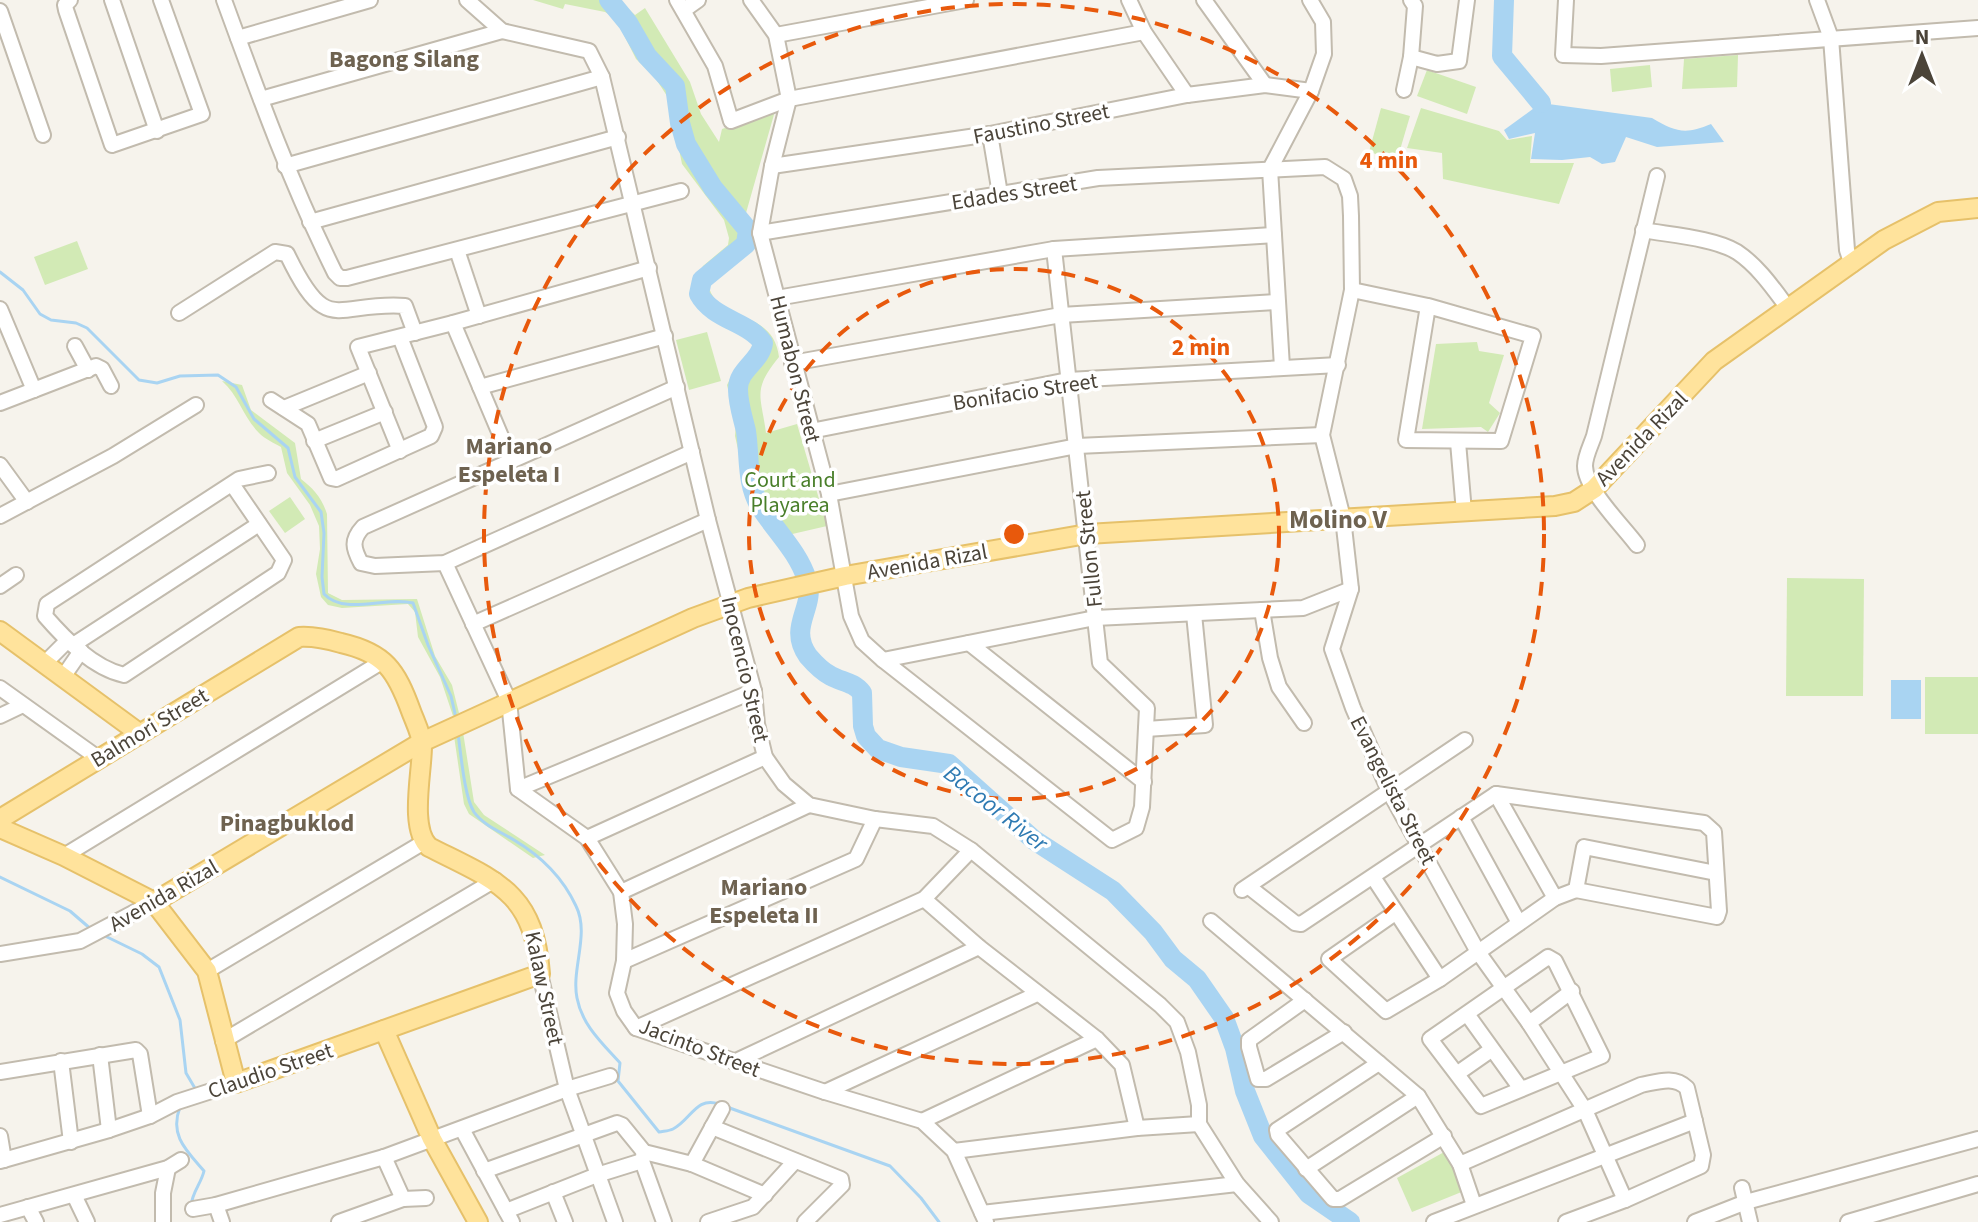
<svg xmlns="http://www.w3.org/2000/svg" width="1978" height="1222" viewBox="0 0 1978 1222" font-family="'Source Sans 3',sans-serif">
  <rect width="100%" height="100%" fill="#f6f3ec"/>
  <g fill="#d2eab5">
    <path d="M533,0h86l16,15 10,-7 45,74 11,32 18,28 3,-13 53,-18 -29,102 9,28 -10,15 -37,28c9,41 65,23 71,73 -27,33 -18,38 -13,76l31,-9 30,102 -39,9 23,40 -8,3 -54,-80 -14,-62 1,-13 -9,-38 4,-8 26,-27 -3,-10 -55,-33 -9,-15 13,-26 25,-21 1,-7 -5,-18 -42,-56 -13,-65 -15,-23 -18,-17 -20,-40 -11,-7 -40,-8 -2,5z"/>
    <path d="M1738,55l-1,32 -55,2 2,-30z"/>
    <path d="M1650,65l2,22 -40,5 -2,-23z"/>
    <path d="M1427,70l49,17 -9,27 -50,-18z"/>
    <path d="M1381,108l29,8 -13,44 -28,-8z"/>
    <path d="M1421,108l78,23 8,9 25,-4 -2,27h44l-15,41 -116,-25 -1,-26 -35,-5z"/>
    <path d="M77,241l11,28 -43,16 -11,-28z"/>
    <path d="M707,332l14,49 -32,9 -13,-50z"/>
    <path d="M1477,342l2,9 25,4 -15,48 11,10 -12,19 -7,-5 -59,2 14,-85z"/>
    <path d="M222,381l20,4 9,25 44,33 6,36c12,9 21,19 26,35l1,79 14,7 75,-1 18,57 17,29 7,28 -6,3 -13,-39 -22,-40 -3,-25 -7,-8 -66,4 -14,-3 -7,-8 -5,-23 4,-25 -1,-23 -9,-21 -23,-32 -6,-26c-7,-4 -16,-8 -22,-14 -16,-16 -20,-37 -37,-52z"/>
    <path d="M290,497l15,22 -20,14 -16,-22z"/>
    <path d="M1787,578l77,1 -1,117h-77z"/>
    <rect x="1925" y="677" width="53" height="57"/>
    <path d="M463,732l11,70 10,13 61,40 -12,3 -64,-44 -5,-10 -10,-68z"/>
    <path d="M1446,1151l18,40 -52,21 -15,-34z"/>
  </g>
  <g fill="#a9d4f2">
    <path d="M1541,103l111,15c24,14 33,17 59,6l13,18 -67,5 -31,-10 -11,25 -13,2 -12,-7 -28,3 -31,-1 4,-26 -26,6 -5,-9z"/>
    <rect x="1891" y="680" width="30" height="39"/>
  </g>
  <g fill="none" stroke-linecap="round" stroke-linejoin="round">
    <g stroke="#a9d4f2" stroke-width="3">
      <path d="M0,272l23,18 17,24 11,6 25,3 11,5 52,52 18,3 23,-7 38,-1 18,12 18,32 34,29 7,29 26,35 3,21 -2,44 2,17c21,22 62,2 89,9l15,42 23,51 5,22"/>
      <path d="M458,734c3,19 6,62 16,78 9,13 27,20 40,28 27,16 49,38 62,66 14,28 -5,63 1,92 5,27 25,45 43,65l-2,18 41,51c5,-1 10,-1 14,-3 18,-9 23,-33 46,-25"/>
      <path d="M0,877l70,34 22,19"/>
      <path d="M103,935l39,19 17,13 21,53 6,53 10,17"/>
      <path d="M180,1107c-11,29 7,44 24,64 -3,13 -12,21 -13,35"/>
      <path d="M727,1107l163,59 31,32 18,24"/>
    </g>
    <g stroke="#a9d4f2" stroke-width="20">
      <path d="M609,0l19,23 19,33 28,30 5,37 6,21 27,44 35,42 -2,14 -44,36 -3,14c14,26 51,28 64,49 -2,18 -25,26 -25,46 0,15 5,29 8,42 4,27 0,53 15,77 15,23 38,45 46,72 9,28 -20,46 1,76 6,7 15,16 23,20 11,6 23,6 31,17l1,33 3,10 12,13 23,8 48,7 85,76 79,51 40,41 20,27 24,20 27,39 11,30 10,43 18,45 46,58 41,28"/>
      <path d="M1504,0l-2,56 39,47"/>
    </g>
    <defs>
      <g id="minor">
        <path d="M70,0l-5,5 1,5 46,135 90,-31 -41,-114"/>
        <path d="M112,0l45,131"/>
        <path d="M224,0c34,93 67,184 111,273l5,5h7l334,-87"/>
        <path d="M467,0l35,31 87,20 13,26 106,443 46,171 3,33 8,33 19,27 25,21 66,14 58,7 38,24 189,155 17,17 11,30 11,53v19l38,60 34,38"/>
        <path d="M677,0l38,66 16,55 58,-22 355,-67"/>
        <path d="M751,0l25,35 13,64 -17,67 -12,67 69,261 22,122 11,25 21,19 229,180 24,-12 6,-21 5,-99 -47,-45 -46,-414"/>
        <path d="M1129,0l15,32 43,63"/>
        <path d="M1204,0l61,85"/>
        <path d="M1566,0l-3,55 38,1 377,-28"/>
        <path d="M1817,0l14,38 16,212 5,15"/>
        <path d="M684,10l14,-10"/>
        <path d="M0,11l43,124"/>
        <path d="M776,35l190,-35"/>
        <path d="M238,38l132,-38"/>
        <path d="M1411,57l26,7 22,-3 8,-61"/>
        <path d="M1404,90l7,-33 4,-51 -4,-6"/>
        <path d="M261,99l241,-68"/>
        <path d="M990,134l10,60"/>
        <path d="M285,166l317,-89"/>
        <path d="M772,166l218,-32 197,-39 78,-10 46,6"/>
        <path d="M310,222l308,-85"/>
        <path d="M1643,230c27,5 71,8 94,22 21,14 36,36 51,56"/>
        <path d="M760,233l338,-55 227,-11 19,12 6,17 1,20 1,74 -30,145 21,83 8,71 -19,60 21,59 36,83 89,161 51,71 56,87 40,90"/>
        <path d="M457,250l22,66"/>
        <path d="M1352,290l76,16 105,30 -32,105 -95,-1 22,-134"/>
        <path d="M777,298l277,-49 220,-14"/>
        <path d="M0,309l34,81"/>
        <path d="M179,313l96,-61 12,2c41,85 48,47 118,52l10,27"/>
        <path d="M453,323l58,137"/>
        <path d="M75,346l13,24"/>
        <path d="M792,363l269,-48 215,-13"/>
        <path d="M1282,367l-12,-198 41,-78 13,-37 -1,-32 -13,-22"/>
        <path d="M480,387l185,-51"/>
        <path d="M677,387l-314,140c-12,13 -10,21 -2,36l14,3 70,-3 247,-111"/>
        <path d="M271,400l37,24 23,54 5,1 95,-43 4,-9 -35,-90"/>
        <path d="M0,403l96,-37 6,3 9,17"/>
        <path d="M284,408l85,-35"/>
        <path d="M811,431l257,-51 270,-15"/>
        <path d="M314,441l71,-29"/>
        <path d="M1458,442l6,70"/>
        <path d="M400,451l-42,-104 95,-24 196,-55"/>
        <path d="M0,465l27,37"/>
        <path d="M232,484l52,76 -6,13 -154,102c-31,-7 -59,-36 -79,-59l2,-12 192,-125 29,-6"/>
        <path d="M829,494l248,-48 245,-11"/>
        <path d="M0,516l113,-60 83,-51"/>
        <path d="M1637,545c-14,-19 -52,-56 -52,-79 0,-10 6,-21 9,-30l63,-260"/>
        <path d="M445,563l64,138 9,88 69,49 34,54 4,32 -1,37 -7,32 7,18 12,17 189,64 97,29 32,30 32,71"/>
        <path d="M0,586l16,-11"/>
        <path d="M1262,610l8,48 9,29 25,36"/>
        <path d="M473,624l235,-104"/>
        <path d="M969,643l175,139"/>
        <path d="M73,645l186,-121"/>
        <path d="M883,660l212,-42 208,-10 48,-19"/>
        <path d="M44,664l23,-23"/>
        <path d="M63,677l18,-26"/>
        <path d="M0,688l98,70"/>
        <path d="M0,716l23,-11"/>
        <path d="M1146,729l59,-4 -11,-111"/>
        <path d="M518,789l236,-98"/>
        <path d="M1496,794l59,104"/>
        <path d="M1461,817l58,106"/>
        <path d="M587,838l178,-81"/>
        <path d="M64,856l319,-195"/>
        <path d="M1373,877l67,102"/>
        <path d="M1249,887l46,36 6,1 195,-130 208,29 10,9 5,79 -2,6 -141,-27"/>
        <path d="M1242,890l223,-150"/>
        <path d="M1576,890l8,-43 132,26"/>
        <path d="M621,892l188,-87"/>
        <path d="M924,899l55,48 118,92 25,26 15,63"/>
        <path d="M1395,913l-66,46 57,52 54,-32 115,-81 21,-8"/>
        <path d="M1211,921l207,175 42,68 14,41"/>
        <path d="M0,954l80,-13 74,-39"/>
        <path d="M1548,957l7,4 47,95 -121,50 -51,-67z"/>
        <path d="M624,961l232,-102 19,-40"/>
        <path d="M207,971l217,-129"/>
        <path d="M540,974l27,115 48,133"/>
        <path d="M1305,1000l-56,40v7l9,32h8l78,-47"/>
        <path d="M1467,1014l54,75"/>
        <path d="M1529,1023l43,-32"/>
        <path d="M636,1028l288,-129 47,-49"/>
        <path d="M223,1041l272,-161"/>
        <path d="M100,1055l9,75"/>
        <path d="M61,1061l10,81"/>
        <path d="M734,1062l245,-115"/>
        <path d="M1379,1063l-102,67 1,5 55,64h7l104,-63"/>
        <path d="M0,1072l136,-22 4,4 10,62"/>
        <path d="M1458,1073l33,-23"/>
        <path d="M825,1092l212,-98"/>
        <path d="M922,1121l175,-82"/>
        <path d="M712,1127l129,52 1,6 -37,37"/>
        <path d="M462,1129l50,93"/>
        <path d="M0,1136l4,24"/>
        <path d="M954,1151l183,-23 62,-4"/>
        <path d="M384,1157l19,42"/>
        <path d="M0,1161l109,-31 41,-14 27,-14 59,-19"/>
        <path d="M642,1161l22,61"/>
        <path d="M692,1164l30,-55"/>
        <path d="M1460,1164l181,-79c16,-3 33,-10 46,3l16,67 -2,11 -76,34 -59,22"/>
        <path d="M1306,1169l112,-73"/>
        <path d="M484,1171l133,-48 5,2 22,27 48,12 73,31"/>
        <path d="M1742,1188l8,34"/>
        <path d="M553,1192l12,30"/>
        <path d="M74,1195l13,27"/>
        <path d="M216,1205l6,17"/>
        <path d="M28,1207l8,15"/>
        <path d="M193,1209l23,-4 168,-48 183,-68 43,-13"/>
        <path d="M506,1211l91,-36 45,-14 2,-9"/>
        <path d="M982,1213l255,-29"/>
        <path d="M0,1215l168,-47 13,-8"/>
        <path d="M163,1222v-29l5,-25"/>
        <path d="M339,1222l64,-23 23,-1"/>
        <path d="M708,1222l45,-15 42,-46"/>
        <path d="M1434,1222l261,-101"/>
        <path d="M1695,1222l51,-20 232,-63"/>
        <path d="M1848,1222l130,-38"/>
      </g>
      <g id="major">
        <path d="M0,631l139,102"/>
        <path d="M0,819l299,-182c15,-1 28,2 42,6 44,10 55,27 70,68 4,11 11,24 11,35 0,27 -13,82 7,101 67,34 105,44 111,127l-304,109 -29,-112 -53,-69 -90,-46 -64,-28"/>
        <path d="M154,902l268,-160 271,-124 55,-20 97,-22 242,-42 468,-28 19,-4 20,-13 120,-128 170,-121 54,-28 40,-4"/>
        <path d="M384,1030l48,109 46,83"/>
      </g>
    </defs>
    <use href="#minor" stroke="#c2bbae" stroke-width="18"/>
    <use href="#major" stroke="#e6c16a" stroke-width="22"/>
    <use href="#minor" stroke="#fff" stroke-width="14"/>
    <use href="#major" stroke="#ffe39c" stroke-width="18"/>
  </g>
  <g fill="none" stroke="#e8590c" stroke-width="4" stroke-dasharray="14 10">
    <circle cx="1014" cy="534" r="265"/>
    <circle cx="1014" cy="534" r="530"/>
  </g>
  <g text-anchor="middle" stroke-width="7" stroke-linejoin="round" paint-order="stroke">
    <g font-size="22" fill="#4b4439" stroke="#fff">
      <text transform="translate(1041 123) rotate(-11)" y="8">Faustino Street</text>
      <text transform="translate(1014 192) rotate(-9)" y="8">Edades Street</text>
      <text transform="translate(796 369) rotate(76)" y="8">Humabon Street</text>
      <text transform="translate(1025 391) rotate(-9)" y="8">Bonifacio Street</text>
      <text transform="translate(1641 438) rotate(-46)" y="8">Avenida Rizal</text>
      <text transform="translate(1088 549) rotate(-96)" y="8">Fullon Street</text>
      <text transform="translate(927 561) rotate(-10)" y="8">Avenida Rizal</text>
      <text transform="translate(746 669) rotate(77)" y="8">Inocencio Street</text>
      <text transform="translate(149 727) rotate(-31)" y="8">Balmori Street</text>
      <text transform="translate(1394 790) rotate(63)" y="8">Evangelista Street</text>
      <text transform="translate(163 895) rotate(-30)" y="8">Avenida Rizal</text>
      <text transform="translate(545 988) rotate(78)" y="8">Kalaw Street</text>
      <text transform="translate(700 1047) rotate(21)" y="8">Jacinto Street</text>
      <text transform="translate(270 1070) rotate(-19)" y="8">Claudio Street</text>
    </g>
    <g font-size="22" fill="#4a7f2a" stroke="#fff">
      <text x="790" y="487">Court and<tspan x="790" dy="25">Playarea</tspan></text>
    </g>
    <g font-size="24" font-weight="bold" fill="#6e6250" stroke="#fff">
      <text x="404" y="67">Bagong Silang</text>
      <text x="509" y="454">Mariano<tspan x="509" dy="28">Espeleta I</tspan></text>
      <text x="287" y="831">Pinagbuklod</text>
      <text x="764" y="895">Mariano<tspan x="764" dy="28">Espeleta II</tspan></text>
    </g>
    <g font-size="24" font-style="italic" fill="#2e7ab2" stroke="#fff">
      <text transform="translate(996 808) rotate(38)" y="8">Bacoor River</text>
    </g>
    <g font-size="26" font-weight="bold" fill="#6e6250" stroke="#fff">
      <text x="1338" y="528">Molino V</text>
    </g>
  </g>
  <circle cx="1014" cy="534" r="12" fill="#e8590c" stroke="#fff" stroke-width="4"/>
  <g font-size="24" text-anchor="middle" font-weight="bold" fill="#e8590c" stroke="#fff" stroke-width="7" stroke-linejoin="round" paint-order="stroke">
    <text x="1389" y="168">4 min</text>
    <text x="1201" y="355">2 min</text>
  </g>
  <g transform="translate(1922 56)" stroke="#ffffff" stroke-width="6" paint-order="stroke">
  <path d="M0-6L14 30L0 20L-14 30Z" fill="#4b4439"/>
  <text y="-12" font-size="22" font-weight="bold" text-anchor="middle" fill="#4b4439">N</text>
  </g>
</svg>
